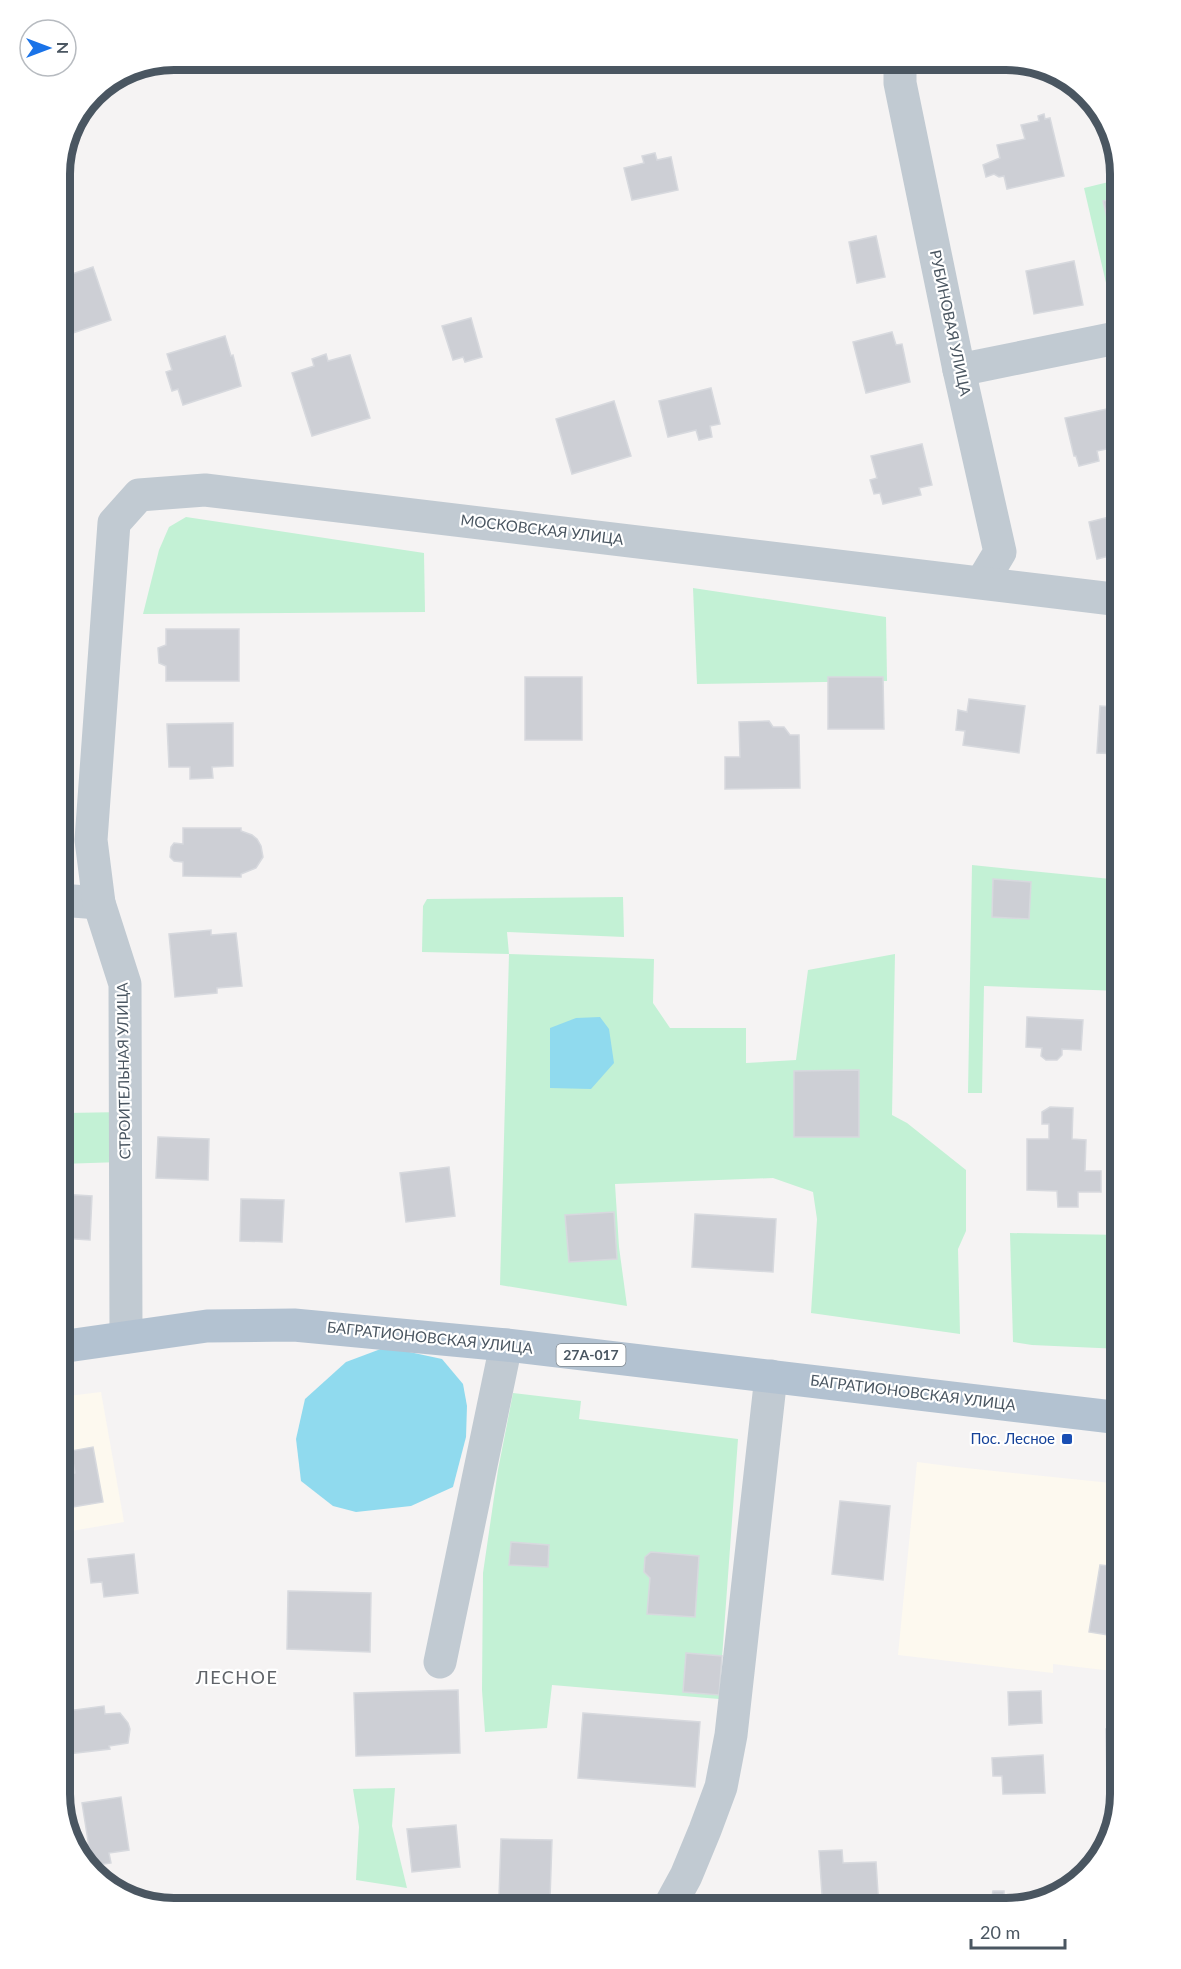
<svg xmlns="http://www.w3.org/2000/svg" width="1181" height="1969" viewBox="0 0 1181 1969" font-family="Lato,sans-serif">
  <rect width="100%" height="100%" fill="#f5f3f3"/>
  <g fill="#fdf9ef">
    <path d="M101,1392l23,130 -64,11v-136z"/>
    <path d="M917,1462l39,5 165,17v188l-68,-8v9l-155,-18z"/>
  </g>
  <g fill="#c3f1d5">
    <path d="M1121,179v159l-2,1 -35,-151z"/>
    <path d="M186,517l238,36 1,59 -282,2 16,-64 10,-23z"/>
    <path d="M693,588l193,29 1,64 -190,3z"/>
    <path d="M972,865l149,15v111l-137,-5 -2,107h-14z"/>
    <path d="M623,897l1,40 -117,-5 2,22 145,5 -1,44 17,25h76v35l50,-3 12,-90 87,-16 -3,161 15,8 59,47v61l-8,18 2,85 -149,-21 6,-94 -4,-27 -40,-14 -158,6 4,63 8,59 -127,-21 9,-331 -87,-2 1,-46 4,-7z"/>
    <path d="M60,1004h4l2,109 58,-1 -3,50 -61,2z"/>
    <path d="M1010,1233l111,2v114l-89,-4 -19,-3z"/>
    <path d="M513,1393l68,8 -2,18 159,20 -19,260 -167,-14 -5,43 -62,4 -3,-42 1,-117 15,-103z"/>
    <path d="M395,1788l-3,38 15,62 -51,-8 3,-53 -6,-38z"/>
  </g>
  <g fill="#90daee">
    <path d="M600,1017l9,12 5,34 -23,26 -41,-1v-60l26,-10z"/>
    <path d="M386,1347l56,12 21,25 4,22 -1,31 -13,50 -42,19 -55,6 -23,-6 -32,-25 -5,-42 9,-40 41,-37z"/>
  </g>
  <g fill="#cdcfd5" stroke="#d7d9de" stroke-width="1.5">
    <path d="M1044,114l1,5 5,-1 14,58 -57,13 -3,-13 -5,1 -5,-3 -8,3 -3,-12 17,-7 -3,-13 28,-6 -4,-14 18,-4 -1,-5z"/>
    <path d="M655,153l2,7 14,-3 7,33 -46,10 -8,-32 20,-5 -2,-7z"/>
    <path d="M1121,197v31l-11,2 -7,-29z"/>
    <path d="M876,236l9,41 -28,6 -8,-41z"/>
    <path d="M1074,261l9,44 -49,9 -8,-43z"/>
    <path d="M93,267l18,53 -44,15 -7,-18v-39z"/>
    <path d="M471,318l11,39 -17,5 -2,-5 -10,3 -11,-34z"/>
    <path d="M892,332l4,13 6,-1 8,38 -44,11 -13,-51z"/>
    <path d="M225,336l6,20 2,-1 8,31 -58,19 -5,-16 -6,2 -6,-19 6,-2 -5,-16z"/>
    <path d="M326,354l2,7 22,-6 20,63 -58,18 -20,-63 22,-7 -2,-7z"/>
    <path d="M711,388l9,36 -10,2 2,11 -13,3 -3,-10 -28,7 -9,-36z"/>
    <path d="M614,401l17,55 -59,18 -16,-55z"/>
    <path d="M1121,406v40l-24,5 2,10 -20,5 -3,-10h-2l-9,-38z"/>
    <path d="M922,444l10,41 -13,3 2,7 -38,9 -3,-11 -6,1 -4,-14 7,-2 -6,-22z"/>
    <path d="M1121,514v39l-24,6 -8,-37z"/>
    <path d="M166,629h73v52h-73v-15l-7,-3 -1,-15 8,-3z"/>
    <rect x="525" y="677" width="57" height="63"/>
    <path d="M828,677h55l1,52h-56z"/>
    <path d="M969,699l56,7 -6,47 -56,-8 2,-14 -9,-1 2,-20 9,2z"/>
    <path d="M1119,699h2v62l-1,-7 -23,-1 3,-47 18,1z"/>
    <path d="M769,721l4,6h11l6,8h9l1,53 -75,1v-32h15l-1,-35z"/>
    <path d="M233,723v43l-21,1 1,11 -23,1v-12h-21l-2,-43z"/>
    <path d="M183,828h58v3l11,4 5,4 4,7 2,11 -7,11 -15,6v3l-58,-1v-14l-9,-1 -4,-4 1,-10 3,-4 9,1z"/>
    <path d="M993,879l38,3 -2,37 -37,-2z"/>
    <path d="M211,930v5l25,-2 6,53 -25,2v5l-42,4 -6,-63z"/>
    <path d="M1027,1017l56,3 -2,30 -19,-1v6l-5,5h-11l-5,-4 1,-8 -16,-1z"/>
    <path d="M859,1070v67h-65v-66z"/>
    <path d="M1050,1107l23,1 -1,31 14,1 -1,31h16v21h-23v15h-20l-1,-16 -30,-1v-51h22v-15h-7v-12z"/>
    <path d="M158,1137l51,2 -1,41 -52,-2z"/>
    <path d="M449,1167l6,49 -49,6 -6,-49z"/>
    <path d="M60,1194l32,2 -2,44 -30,-2z"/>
    <path d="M241,1199l43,1 -2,42 -42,-1z"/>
    <path d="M614,1212l3,47 -48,3 -4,-47z"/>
    <path d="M695,1214l81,5 -3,53 -81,-5z"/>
    <path d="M93,1447l10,55 -43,7v-33l15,-3 -4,-22z"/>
    <path d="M840,1501l50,5 -7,74 -51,-6z"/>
    <path d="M511,1542l38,3 -1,22 -39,-2z"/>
    <path d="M651,1552l48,4 -4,61 -48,-3 3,-36 -6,-6 1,-15z"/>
    <path d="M134,1554l4,39 -34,4 -2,-15 -11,1 -3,-24z"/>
    <path d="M1100,1565l21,2v70l-32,-5z"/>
    <path d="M288,1591l83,2 -1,59 -83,-3z"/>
    <path d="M686,1653l36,3 -3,39 -36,-3z"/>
    <path d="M458,1690l2,63 -104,3 -2,-63z"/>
    <path d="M1041,1691l1,32 -33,2 -1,-33z"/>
    <path d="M104,1706l1,8 15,-1 8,10 2,6 -2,14 -19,3 1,3 -50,6v-43z"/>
    <path d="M583,1713l117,9 -5,65 -117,-9z"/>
    <path d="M1106,1729h15v52h-14z"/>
    <path d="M1043,1755l2,38 -42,1 -1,-18h-9l-1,-18z"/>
    <path d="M121,1797l8,53 -20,3 2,10 -19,3 -10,-63z"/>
    <path d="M456,1825l4,42 -48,5 -5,-43z"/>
    <path d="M501,1839l51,1 -2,59 -51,-2z"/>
    <path d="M842,1850l1,13 33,-1 3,47h-56l-4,-58z"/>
    <path d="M993,1891h11v5h4v13h-41h3v-10l9,-3h13z"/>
  </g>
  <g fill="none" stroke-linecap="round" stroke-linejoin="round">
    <g stroke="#c1cad2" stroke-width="33">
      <path d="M904,60l-4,9v14l59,287 41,182 -18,30"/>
      <path d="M959,370l162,-33"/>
      <path d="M60,900l39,3"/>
      <path d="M126,1337l-1,-353 -26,-81 -8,-63 23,-317 25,-28 66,-5 916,110"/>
      <path d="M440,1662l66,-317"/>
      <path d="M668,1909l18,-33 19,-46 16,-43 10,-52 40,-359"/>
    </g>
    <path stroke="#b3c2d1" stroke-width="33" d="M60,1347l147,-21 87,-1 212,20 615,73"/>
  </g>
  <rect fill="#1a4fb4" stroke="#fff" stroke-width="2" x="1061" y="1433" width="12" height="12" rx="3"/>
  <g text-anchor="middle" stroke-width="4.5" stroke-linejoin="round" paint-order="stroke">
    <rect fill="#fff" stroke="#808990" stroke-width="1.5" x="556.5" y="1344" width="69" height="22" rx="4.5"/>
    <g font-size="14" font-weight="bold" fill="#4a5661">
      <text x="591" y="1360">27А-017</text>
    </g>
    <g font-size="15" fill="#4a5661" stroke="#fff">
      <text transform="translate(950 323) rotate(78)" y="5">РУБИНОВАЯ УЛИЦА</text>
      <text transform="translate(542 530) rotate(7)" y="5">МОСКОВСКАЯ УЛИЦА</text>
      <text transform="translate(124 1071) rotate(-91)" y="5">СТРОИТЕЛЬНАЯ УЛИЦА</text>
      <text transform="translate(430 1338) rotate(6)" y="5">БАГРАТИОНОВСКАЯ УЛИЦА</text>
      <text transform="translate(913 1393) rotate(7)" y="5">БАГРАТИОНОВСКАЯ УЛИЦА</text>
    </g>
    <g font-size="15" fill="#164399" stroke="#fff" text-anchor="end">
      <text x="1055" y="1444">Пос. Лесное</text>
    </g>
    <g font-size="18" letter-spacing="1.5" fill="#5f6368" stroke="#fff">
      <text x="237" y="1684">ЛЕСНОЕ</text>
    </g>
  </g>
  <path d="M0 0H1181V1969H0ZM174 70H1006A104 104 0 0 1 1110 174V1794A104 104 0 0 1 1006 1898H174A104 104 0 0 1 70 1794V174A104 104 0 0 1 174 70Z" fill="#fff" fill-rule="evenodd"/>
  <path fill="none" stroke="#4a5661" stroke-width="8" d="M174 70H1006A104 104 0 0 1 1110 174V1794A104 104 0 0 1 1006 1898H174A104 104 0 0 1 70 1794V174A104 104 0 0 1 174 70Z"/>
  <g transform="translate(48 48) rotate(90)"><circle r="28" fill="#ffffff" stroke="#b7bbc0" stroke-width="1.5"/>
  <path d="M0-4.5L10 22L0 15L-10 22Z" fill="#1a73e8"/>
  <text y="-9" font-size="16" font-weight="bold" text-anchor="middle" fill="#4a5661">N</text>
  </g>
  <path d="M971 1939v9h94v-9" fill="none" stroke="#4a5661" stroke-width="3"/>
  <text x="980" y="1939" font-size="18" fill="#4a5661" stroke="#ffffff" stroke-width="4.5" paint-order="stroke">20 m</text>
</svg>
